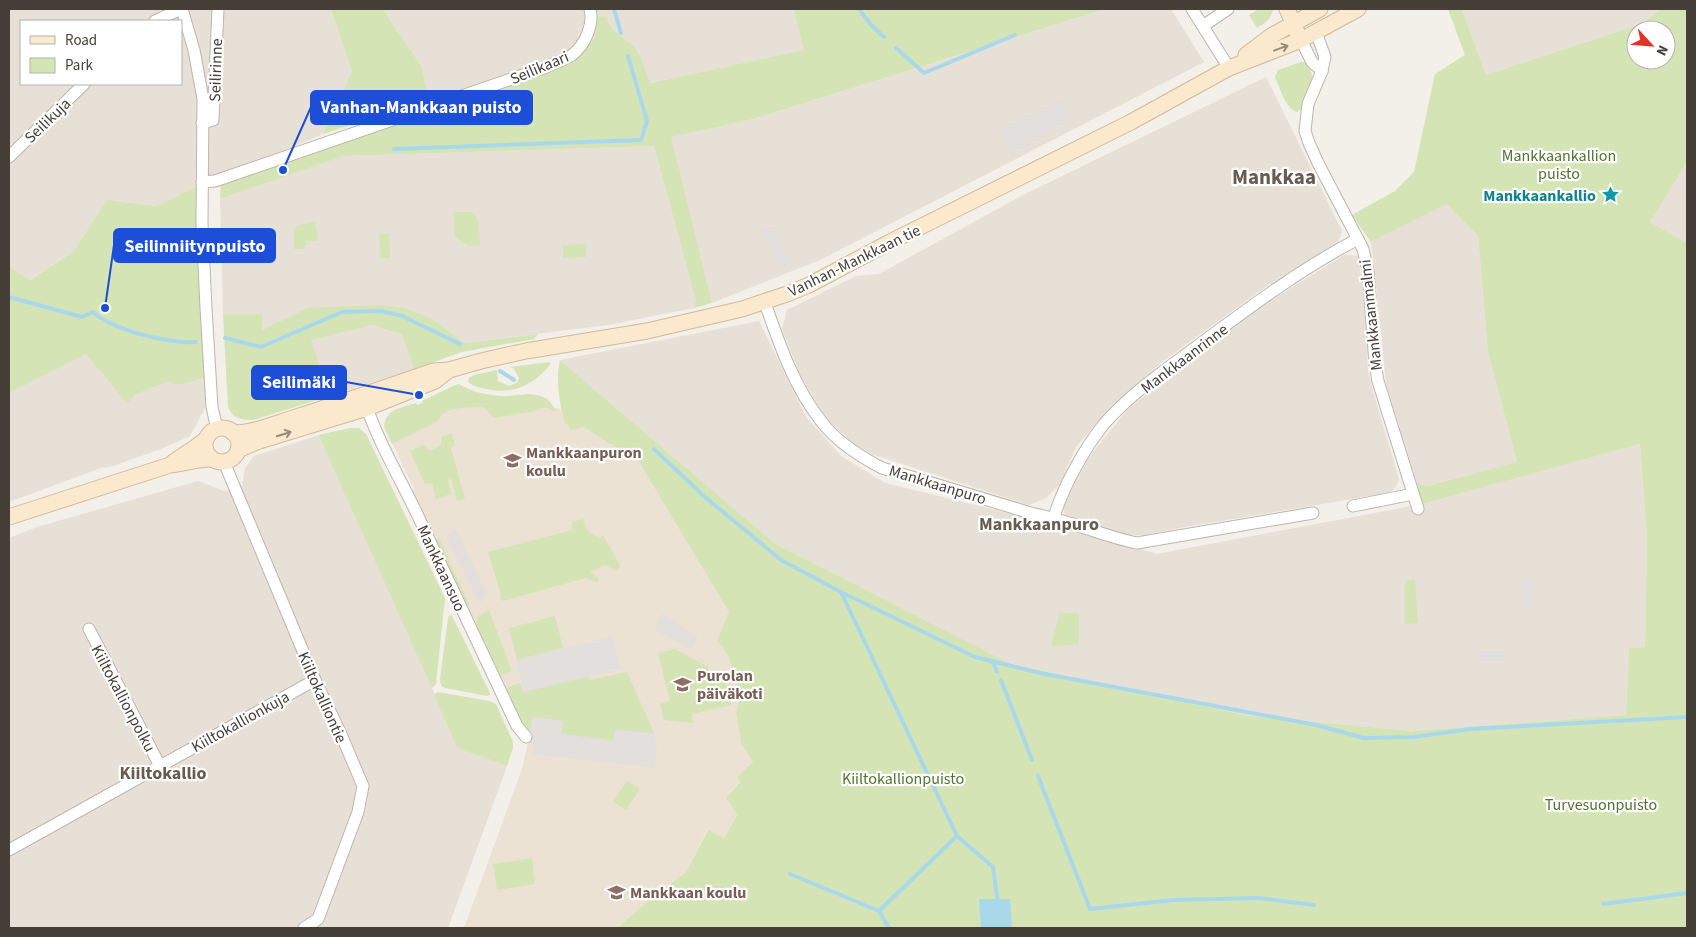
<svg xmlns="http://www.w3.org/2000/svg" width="1696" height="937" viewBox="0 0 1696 937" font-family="'Source Sans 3',sans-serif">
  <rect width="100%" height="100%" fill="#f3efe9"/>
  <g fill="#e6e0d7" fill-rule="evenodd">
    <path d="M9,9h322l21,62 -29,63 -125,52 -42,20 -49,-6 -33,51 -45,29 -20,-13zM21,21h160v63h-160z"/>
    <path d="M385,9h409l11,41 -156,33 -8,-25 -28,-28 -8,-14 -8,1 -2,21 -21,24 -144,51 -8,-46 -38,-56z"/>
    <path d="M1105,9h66l33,53 -384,198 -108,43 -42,-166 83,-18z"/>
    <path d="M1462,9h198l-16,14 -158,52z"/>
    <path d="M1266,77l76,154 -4,12 -74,45 -101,73 -59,54 -28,32 -16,37 -14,14 -17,7 -158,-51 -17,-10 -29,-27 -23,-38 -20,-50 5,-19 69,-34 23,-2 142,-78z"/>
    <path d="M654,146l42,155 -2,7 -86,17 -144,18 -31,-24 -126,-11 -45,22v-16h-39l-3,-115 124,-43z"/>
    <path d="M1687,162v81l-37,-21z"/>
    <path d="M1447,203l31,33 10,116 29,110 -90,24 -10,-3 -31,-99 -5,-53 -10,-89z"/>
    <path d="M1344,255l14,1 6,42 4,73 6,24 25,84 -3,8 -7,6 -205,34 -40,8h-17l-62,-19 -1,-8 4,-11 21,-40 38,-47 42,-35 67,-50 29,-21z"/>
    <path d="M759,321l47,96 35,39 44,27 160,39 112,32 265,-50 218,-60 7,95 -2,108 -16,1 -3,67 -212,16 -165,-15 -238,-52 -237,-121 -214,-183z"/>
    <path d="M373,325l29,10 12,34 -84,27 -20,-56z"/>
    <path d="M86,353l41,49 9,-8 32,-12 12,3 24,-7 3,26 -17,32 -29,13 -48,17 -12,2 -92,34v-109z"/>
    <path d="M319,435l109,243 29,70 50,18 -59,162h-439v-390l28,-11 161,-46 26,10 18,-5 3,-18 9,-12z"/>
  </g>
  <path fill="#ebe2d4" d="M458,384l20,9 34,4 15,-3 14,2 14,12 6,1 4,15 18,3 56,35 90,150 -12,28 12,16 11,43 -4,13 5,31 12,19 -16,15 3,4 -14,17 11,17 -13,23 -17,-8 -21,42 -31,23 -38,33h-153l59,-162 7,-35 -7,-6 -113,-234 4,-2 -30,-63 2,-8 7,-8 23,-7 1,2 6,-2 -1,-2z"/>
  <g fill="#d4e4b5" fill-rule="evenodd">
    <path d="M331,9h54l-1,2 38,56 6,33 -105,34 29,-63z"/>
    <path d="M794,9h311l-352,110 -82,18 41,166 -18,5 2,-7 -42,-155 -310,10 -124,43 1,-14 209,-72 144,-51 21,-24 2,-21 8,-1 8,14 21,17 7,11 9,25 154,-33z"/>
    <path d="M1259,9h14c-2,10 -7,14 -16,19l-8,-13z"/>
    <path d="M1448,9h14l24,66 158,-52 16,-14h27v153l-37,60 37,21v685h-1070l38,-33 31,-23 22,-42 16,8 13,-23 -11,-17 14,-16 -3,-5 16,-15 -12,-19 -5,-31 4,-13 -11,-42 -12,-17 12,-28 -90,-150 -56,-35 -12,4 -4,-7h-2c-5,-19 -10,-44 -5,-64l214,183 237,121 238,52 164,15 213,-16 3,-67 16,-1 2,-108 -7,-95 -218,60 -5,-21 10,3 90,-24 -29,-110 -10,-116 -31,-32 -76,38 -19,-27 43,-24 19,-19 21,-98 30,-19zM1636,30h30v30h-30z"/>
    <path d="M1301,62h4c4,5 7,9 7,16 -1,9 -6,29 -15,34 -12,-4 -17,-24 -22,-35l3,-7z"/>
    <path d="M198,186l6,192 -24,7 -12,-3 -32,12 -9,9 -41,-49 -77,39v-126l21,13 44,-29 33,-51 49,6z"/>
    <path d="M454,212h18l6,7 2,27h-12l-13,-9z"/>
    <path d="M315,221l3,20h-12l-1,8h-11v-16l3,-7z"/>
    <path d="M379,234h10l1,24h-10z"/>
    <path d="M586,244v13l-23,1v-13z"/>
    <path d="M382,305l22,3 29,11 31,24 74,-9 -4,5 -72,13 -48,17 -12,-34 -29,-10 -62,15 19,56 -77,24c-11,0 -20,-1 -25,-13l-5,-93h39v16l45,-22z"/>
    <path d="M550,362v3c-16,20 -38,30 -64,24 -7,-2 -14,-2 -18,-8l1,-3 5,-3 23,-5 1,11 11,5 8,-3 2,-5 -5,-9 -4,-2z"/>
    <path d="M458,384c14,7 25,11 41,12 20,2 47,-11 57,16l-8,-4h-6l-12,4 -36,6 -10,-11c-15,1 -38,-2 -46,14l-46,23 -8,-18c3,-17 18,-18 32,-23l1,2 6,-2 -1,-2z"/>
    <path d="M350,428h9l7,6 79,164 -9,86 -4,4 -112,-250 -1,-3z"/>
    <path d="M452,433l3,12 -4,3 14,51 -8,2 -6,-23 -3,2 3,14 -15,5 -4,-16 -7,1 -15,-33 13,-6 7,6 11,-6v-8z"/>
    <path d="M583,519l4,11 12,9 4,-4 18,32 -6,3 -10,-5 -15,7 9,6v3l-3,1 -10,-4 -83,23 -3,-3 1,-3 -13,-43 85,-22 -1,-8z"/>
    <path d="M439,538l30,66 -3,3 -32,-66z"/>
    <path d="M1415,579l3,44 -13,1v-43z"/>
    <path d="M489,610l22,59 -1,3 -8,3 -4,-1 -22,-47 2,-11z"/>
    <path d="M1060,612l19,2v30l-28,3z"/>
    <path d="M451,614l38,77 1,4 -3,1 -42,-8 -4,-2 -1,-7 8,-61z"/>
    <path d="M555,616l8,32 -46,12 -8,-32z"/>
    <path d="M675,649l33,18 1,8 14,-4 8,34 -39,9 1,9 -29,-3 -4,-16 10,-3 -12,-48z"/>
    <path d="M627,672l27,61 -39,-3 -1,11 -53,-7 1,-13 -29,-4 -3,14 -7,-6 -17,-35 5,-4 9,-3 3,9 66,-16 1,4z"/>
    <path d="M438,692l51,9 7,3 17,38v6l-6,18 -50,-18 -23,-54z"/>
    <path d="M627,781l13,8 -14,21 -13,-8z"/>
    <path d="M532,858l3,26 -38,6 -4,-26z"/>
  </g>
  <g fill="#e2dfdd">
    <path d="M1063,100l7,19 -59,35 -11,-26z"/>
    <path d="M773,227l17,36 -10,5 -19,-38z"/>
    <path d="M456,530l30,63 -6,11 -34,-69z"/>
    <path d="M1532,578l1,29h-10l-1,-28z"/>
    <path d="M662,614l36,22 -7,13 -36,-19z"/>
    <path d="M612,637l9,32 -98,23 -6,-32z"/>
    <path d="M1479,651h26v11l-26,-1z"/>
    <path d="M532,717l31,4 -2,13 52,7 2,-11 39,3 3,17 -3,18 -122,-14 2,-11h-5z"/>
  </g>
  <path fill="#aad8eb" d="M979,899h31l2,29h-31z"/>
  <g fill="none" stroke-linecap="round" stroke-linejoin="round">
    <g stroke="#aad8eb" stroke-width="4">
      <path d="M614,9l7,24"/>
      <path d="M859,9l12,16 13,12"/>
      <path d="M896,48l28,25 91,-38"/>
      <path d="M394,149l247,-9 6,-19 -19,-65"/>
      <path d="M9,297l73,20 11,-5c19,18 77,32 103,30"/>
      <path d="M225,338l36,9 81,-35 39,-1 21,5 58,28"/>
      <path d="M500,371l14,9"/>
      <path d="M654,449l51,48 76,63 60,32 134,65 65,16 276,52 48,13 50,-1 56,-8 217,-12"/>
      <path d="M841,592l116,244 36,31 5,37"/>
      <path d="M993,662l4,10"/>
      <path d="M1001,680l31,80"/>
      <path d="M1038,776l52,133 84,-9 85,-2 55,7"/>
      <path d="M790,874l89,37 78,-75"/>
      <path d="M1603,904l84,-11"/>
      <path d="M879,911l10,17"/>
    </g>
    <defs>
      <g id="minor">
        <path d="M182,9l12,41 9,49 -1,124 4,85 6,99 5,22"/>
        <path d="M1192,9l37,59"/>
        <path d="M155,21l26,-12"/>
        <path d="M1203,26l25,-17"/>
        <path d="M1316,32l9,25 -3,14 -14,33 -3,27 4,12 9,20 45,86 5,22 7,93 3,17 40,128"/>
        <path d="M1301,40l11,22 10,9"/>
        <path d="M202,123l11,-3 5,-111"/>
        <path d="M9,157l75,-73"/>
        <path d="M202,182l13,-1 331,-114c8,-4 18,-7 26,-12 13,-10 22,-30 18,-46"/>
        <path d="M765,303c14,40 29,84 56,118 14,19 40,36 61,47l152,46c35,6 68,22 103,29l176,-30"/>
        <path d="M365,402c13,40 35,76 53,114 33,70 66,140 99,210l9,11"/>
        <path d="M224,462l91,218 25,52 23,54 -5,26 -40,107 -14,9"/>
        <path d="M1353,506l60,-12"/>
        <path d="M1054,517c9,-30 30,-68 50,-93 27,-31 63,-55 96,-80 50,-37 102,-76 158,-105"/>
        <path d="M89,629l71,137"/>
        <path d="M9,850l306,-170"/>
      </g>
      <g id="secondary">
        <path d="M1287,9l10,23"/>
        <path d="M1246,55l25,-19 49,-27"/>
        <circle cx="222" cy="445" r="17"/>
        <path d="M233,433c20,0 41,-9 60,-15 47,-15 94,-31 140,-47l16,-1 32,-9 45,-10 121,-20 95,-22 45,-15 22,-9 81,-43 241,-120 98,-54 72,-28 57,-31"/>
        <path d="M238,450l21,-9 108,-33 68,-27 14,-11"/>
        <path d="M171,464c11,-9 24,-15 35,-25"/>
        <path d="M9,517l161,-52c15,-2 28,-6 42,-6"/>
      </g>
    </defs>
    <use href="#minor" stroke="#beb5ac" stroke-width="13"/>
    <use href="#secondary" stroke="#cfbb9c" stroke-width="17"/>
    <use href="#minor" stroke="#fff" stroke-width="11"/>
    <use href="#secondary" stroke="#fae9cc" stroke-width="15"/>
  </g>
  <defs><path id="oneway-shaft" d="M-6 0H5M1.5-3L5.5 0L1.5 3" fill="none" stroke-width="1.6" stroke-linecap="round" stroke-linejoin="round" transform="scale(1.25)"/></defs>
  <g stroke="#978c7b">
    <use href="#oneway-shaft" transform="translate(1281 48) rotate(-20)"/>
    <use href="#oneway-shaft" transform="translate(284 434) rotate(-17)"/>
  </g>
  <defs>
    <symbol id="sight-bare" viewBox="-9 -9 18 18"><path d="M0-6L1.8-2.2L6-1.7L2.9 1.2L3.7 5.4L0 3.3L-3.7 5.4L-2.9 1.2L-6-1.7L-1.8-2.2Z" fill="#0f9aa8" stroke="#fff" stroke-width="2.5" paint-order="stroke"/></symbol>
    <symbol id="school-bare" viewBox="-9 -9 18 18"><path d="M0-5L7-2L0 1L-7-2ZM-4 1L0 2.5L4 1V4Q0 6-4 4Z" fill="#8d6e63" stroke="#fff" stroke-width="2.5" paint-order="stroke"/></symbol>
  </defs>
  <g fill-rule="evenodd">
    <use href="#sight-bare" x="1598" y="182" width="25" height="25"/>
    <use href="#school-bare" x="500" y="448" width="25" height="25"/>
    <use href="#school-bare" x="670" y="672" width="25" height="25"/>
    <use href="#school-bare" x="604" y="880" width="25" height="25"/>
  </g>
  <g text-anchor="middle" stroke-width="4.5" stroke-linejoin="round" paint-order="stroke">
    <g font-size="16" fill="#463f38" stroke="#fff">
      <text transform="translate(539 67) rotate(-23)" y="6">Seilikaari</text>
      <text transform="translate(215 70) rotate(-88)" y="6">Seilirinne</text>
      <text transform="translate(47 120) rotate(-44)" y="6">Seilikuja</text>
      <text transform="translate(854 260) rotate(-26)" y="6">Vanhan-Mankkaan tie</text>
      <text transform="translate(1370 315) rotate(-96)" y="6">Mankkaanmalmi</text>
      <text transform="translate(1184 358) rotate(-37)" y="6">Mankkaanrinne</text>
      <text transform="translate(938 484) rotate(17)" y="6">Mankkaanpuro</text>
      <text transform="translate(442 568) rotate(65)" y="6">Mankkaansuo</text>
      <text transform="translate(323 697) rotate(66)" y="6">Kiiltokalliontie</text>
      <text transform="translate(124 698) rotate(62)" y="6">Kiiltokallionpolku</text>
      <text transform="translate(240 721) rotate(-29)" y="6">Kiiltokallionkuja</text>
    </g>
    <g font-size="16" fill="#517330" stroke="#fff">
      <text x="1559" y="161">Mankkaankallion<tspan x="1559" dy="18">puisto</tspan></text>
      <text x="903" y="784">Kiiltokallionpuisto</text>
      <text x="1601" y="810">Turvesuonpuisto</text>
    </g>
    <g font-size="16" font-weight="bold" fill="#0d838f" stroke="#fff" text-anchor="end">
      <text x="1596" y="201">Mankkaankallio</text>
    </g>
    <g font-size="16" font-weight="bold" fill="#785e54" stroke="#fff" text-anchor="start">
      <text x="526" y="458">Mankkaanpuron<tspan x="526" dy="18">koulu</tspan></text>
      <text x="697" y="681">Purolan<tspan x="697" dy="18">päiväkoti</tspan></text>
      <text x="630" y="898">Mankkaan koulu</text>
    </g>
    <g font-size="18" font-weight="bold" fill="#685b50" stroke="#fff">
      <text x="1039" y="530">Mankkaanpuro</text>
      <text x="163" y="779">Kiiltokallio</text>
    </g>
    <g font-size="21" font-weight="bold" fill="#685b50" stroke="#fff">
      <text x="1274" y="184">Mankkaa</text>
    </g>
  </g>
  <path fill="none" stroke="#1d4ed8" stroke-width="2" d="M283 170L311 107M105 308L114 245M419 395L346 382"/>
  <g fill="#1d4ed8" stroke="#fff" stroke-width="2">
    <circle cx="283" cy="170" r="5"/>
    <circle cx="105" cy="308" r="5"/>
    <circle cx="419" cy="395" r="5"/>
  </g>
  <g fill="#1d4ed8" stroke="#1d4ed8" stroke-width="2">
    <rect x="311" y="91" width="221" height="33" rx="5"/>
    <rect x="114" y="229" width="161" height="33" rx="5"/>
    <rect x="252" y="366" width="94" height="33" rx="5"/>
  </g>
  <g font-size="18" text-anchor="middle" font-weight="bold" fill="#fff">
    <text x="421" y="113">Vanhan-Mankkaan puisto</text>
    <text x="195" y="252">Seilinniitynpuisto</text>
    <text x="299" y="388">Seilimäki</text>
  </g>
  <rect width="1696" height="937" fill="none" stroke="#463f38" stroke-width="20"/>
  <rect x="20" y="20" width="162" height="65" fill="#ffffff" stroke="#b5b2af"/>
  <rect x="30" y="36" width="25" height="8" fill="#fae9cc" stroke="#b5b2af"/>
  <text x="65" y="45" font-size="15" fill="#463f38">Road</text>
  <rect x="30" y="58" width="25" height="15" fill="#d4e4b5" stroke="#b5b2af"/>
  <text x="65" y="70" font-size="15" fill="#463f38">Park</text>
  <g transform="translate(1651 45) rotate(116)"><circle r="24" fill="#ffffff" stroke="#b5b2af"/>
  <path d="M0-4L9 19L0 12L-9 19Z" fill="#e8302b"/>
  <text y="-8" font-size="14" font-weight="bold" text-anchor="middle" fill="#463f38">N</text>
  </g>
</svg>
